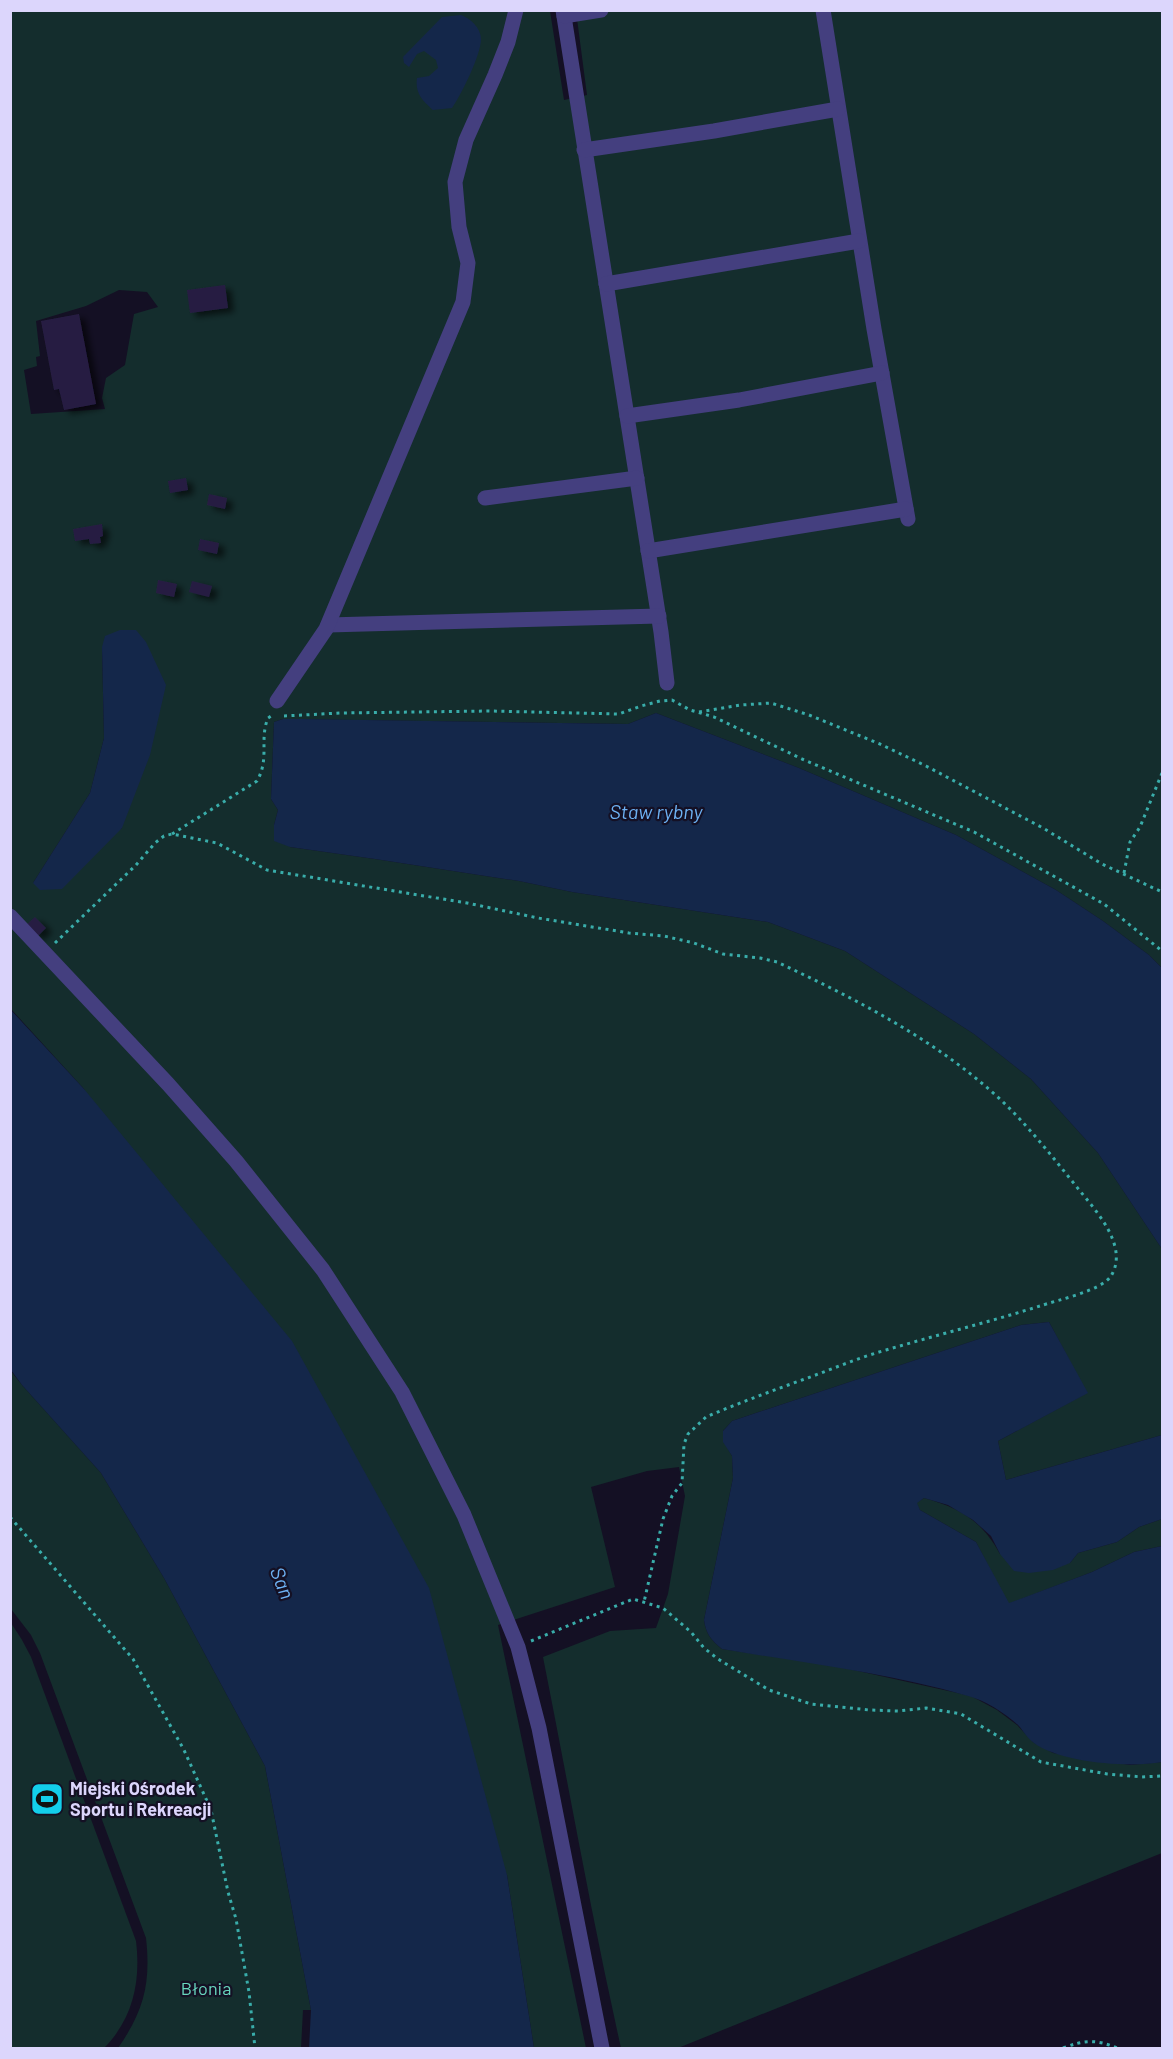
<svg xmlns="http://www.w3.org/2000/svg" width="1173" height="2059" viewBox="0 0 1173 2059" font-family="Barlow,sans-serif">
  <defs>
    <filter id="shadow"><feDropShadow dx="6" dy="4" stdDeviation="3" flood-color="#0009"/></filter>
  </defs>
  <rect width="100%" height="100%" fill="#141024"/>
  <g fill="#142d2d" fill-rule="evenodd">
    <path d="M11,11h539l14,89 23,-5 -11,-84h586v957l-13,-13 -46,-34 -47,-31 -100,-55 -157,-67 -143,-55 -28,11 -345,-5 -9,3 -3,77 7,11 -4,15 16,22 85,12 144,22 53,11 196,30 77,29 129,83 57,45 67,74 64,96v186l-156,45 -8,-39 89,-48 -38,-71 -28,3 -289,96 -9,10 1,11 8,14 1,22 -29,142c2,14 7,20 18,29l109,16 140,31 26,14 20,15 16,17 20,11 77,12 32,-3v91l-484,195h-57c-29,-129 -52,-260 -78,-391l67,-26 46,-3 12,-34 17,-98 -6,-29 -32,4 -56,16 24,100 -117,38 88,423h-52l-27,-173 -423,-786 -73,-80zM119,290l28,2 11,15 -24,7 -9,51 -19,13 -4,20 3,11 -74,5 -7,-44 13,-4 -1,-9 4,-1 -4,-35 50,-15zM102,647l20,181 -89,55 57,-90 14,-55z"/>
    <path d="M10,1370l12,15 79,88 63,105 101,188 46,244h-8l-2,38h-183c26,-37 33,-65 28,-110l-106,-285 -9,-18 -20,-26z"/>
    <path d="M924,1498c36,10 58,23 76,56l70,9 8,-10 39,-11 22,-15 23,-8v27l-28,6 -42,20 -84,32 -32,-62 -56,-32 -4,-7z"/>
    <path d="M11,1623l11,17 9,17 105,284c5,40 -3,78 -32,107h-93z"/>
  </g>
  <g fill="#14274a">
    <path d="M461,15c9,3 20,13 20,24 0,16 -20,56 -29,69l-19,2c-11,-10 -18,-17 -16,-32l12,-2 9,-8 -2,-8 -12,-9 -7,3 -8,13 -5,-4 -1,-6 39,-40z"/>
    <path d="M120,630h16l10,12 20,43 -16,70 -28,73 -60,61 -22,1 -7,-7 57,-90 14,-55 -2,-91 3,-11z"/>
    <path d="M656,713l143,55 157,67 100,55 47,31 46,34 13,13v281l-64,-96 -67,-74 -57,-45 -129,-83 -77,-29 -196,-30 -53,-11 -144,-22 -85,-12 -16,-6v-16l4,-15 -7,-11 3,-77 9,-3h19l326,5z"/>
    <path d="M10,1009l74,80 208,252 137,247 78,287 27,173h-225l2,-38 -46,-244 -101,-188 -63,-105 -79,-88 -11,-15z"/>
    <path d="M1049,1322l39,71 -90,48 8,39 156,-45v84l-23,8 -22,15 -39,11 -8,10 -17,7 -24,3 -15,-2 -14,-17 -9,-18 -18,-16 -25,-15 -24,-7 -7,5 3,7 56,32 33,61 83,-31 42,-20 28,-6v216c-32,6 -101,1 -128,-19 -6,-4 -10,-11 -15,-17 -13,-12 -34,-26 -51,-30 -80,-23 -164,-33 -246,-47 -11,-9 -16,-15 -18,-29l29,-142 -1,-22 -9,-14v-11l9,-10 289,-96z"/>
  </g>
  <g fill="#271e43" filter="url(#shadow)">
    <path d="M225,285l3,23 -38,5 -3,-23z"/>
    <path d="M79,314l17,90 -32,6 -5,-21 -5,1 -13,-69z"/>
    <path d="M186,478l2,12 -18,3 -2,-12z"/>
    <path d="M209,494l18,4 -2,11 -18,-4z"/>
    <path d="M102,524l1,12 -3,1 1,6 -11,1 -1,-5 -14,2 -2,-12z"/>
    <path d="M200,539l19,4 -2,11 -19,-4z"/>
    <path d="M158,580l19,4 -3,13 -18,-4z"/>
    <path d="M192,581l20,5 -3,11 -20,-5z"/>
    <path d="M35,917l11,11 -9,9 -11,-12z"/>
  </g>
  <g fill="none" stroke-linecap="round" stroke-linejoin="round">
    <g stroke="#39adaa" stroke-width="3" stroke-dasharray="3 4.5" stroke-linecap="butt">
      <path d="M699,712l42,-7 30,-2 38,12 71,29 46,22 117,62 59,36 60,28"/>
      <path d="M284,716l56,-3 149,-2 130,3 22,-8 19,-5 12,-1 18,10 24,7 88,42 172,73 130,72 58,47"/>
      <path d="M172,834l85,-53c13,-23 2,-41 11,-63l3,-2"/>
      <path d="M1124,873l6,-31 10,-15 22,-54"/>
      <path d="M55,943l81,-78 19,-22 9,-7 8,-2 45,9 50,27 200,33 71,15 91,15 35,3 30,7 29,11 37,4 17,4c79,37 161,79 225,139 29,28 53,59 78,90 17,21 49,56 31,85 -10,15 -54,24 -71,30 -51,16 -103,29 -154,44 -25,7 -49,17 -73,26 -36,13 -72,26 -107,41l-18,17 -4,10 -2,39 -10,13 -9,23 -19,83"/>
      <path d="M10,1517l123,142 51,91 27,60 17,82 8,27 13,73 6,56"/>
      <path d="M531,1641l102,-42 30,9 28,24 13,16 14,11 51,31 42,14 58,6 29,1 28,-3 35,6 80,48 66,12 35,3 20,-1"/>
      <path d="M1063,2048c21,-8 33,-9 54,0"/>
    </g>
    <g stroke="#443f7f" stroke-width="15">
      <path d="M563,10l98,622 6,51"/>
      <path d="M823,10l51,319 34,190"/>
      <path d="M564,16l37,-6"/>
      <path d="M584,150l130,-19 124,-22"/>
      <path d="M606,284l253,-43"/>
      <path d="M627,416l112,-16 143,-27"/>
      <path d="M485,498l152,-20"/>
      <path d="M648,551l258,-42"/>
      <path d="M328,625l331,-9"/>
      <path d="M277,701l49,-72 137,-327 5,-39 -9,-36 -4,-45 11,-42 29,-65 13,-33 8,-32"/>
      <path d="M10,916l158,168 68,77 87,109 79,122 62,123 54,132 21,81 63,320"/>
    </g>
  </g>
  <defs>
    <symbol id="stadium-square" viewBox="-11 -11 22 22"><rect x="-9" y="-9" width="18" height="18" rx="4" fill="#13ceeb" stroke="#141024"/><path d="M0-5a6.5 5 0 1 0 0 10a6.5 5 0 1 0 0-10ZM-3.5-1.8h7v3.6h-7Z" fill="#111"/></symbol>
  </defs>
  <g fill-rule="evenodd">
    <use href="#stadium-square" x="28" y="1780" width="38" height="38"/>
  </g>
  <g text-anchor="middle" stroke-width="4.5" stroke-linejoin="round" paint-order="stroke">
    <g font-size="18" font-weight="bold" fill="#dcd6fc" stroke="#141024" text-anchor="start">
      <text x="70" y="1795">Miejski Ośrodek<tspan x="70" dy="21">Sportu i Rekreacji</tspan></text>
    </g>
    <g font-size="18" fill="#68d6be" stroke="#141024">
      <text x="206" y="1995">Błonia</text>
    </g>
    <g font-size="20" font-style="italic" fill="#6db1f3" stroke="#141024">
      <text x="656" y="819">Staw rybny</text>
      <text transform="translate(282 1583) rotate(68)" y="7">San</text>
    </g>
  </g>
  <rect width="1173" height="2059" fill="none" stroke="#dcd6fc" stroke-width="24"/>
</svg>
